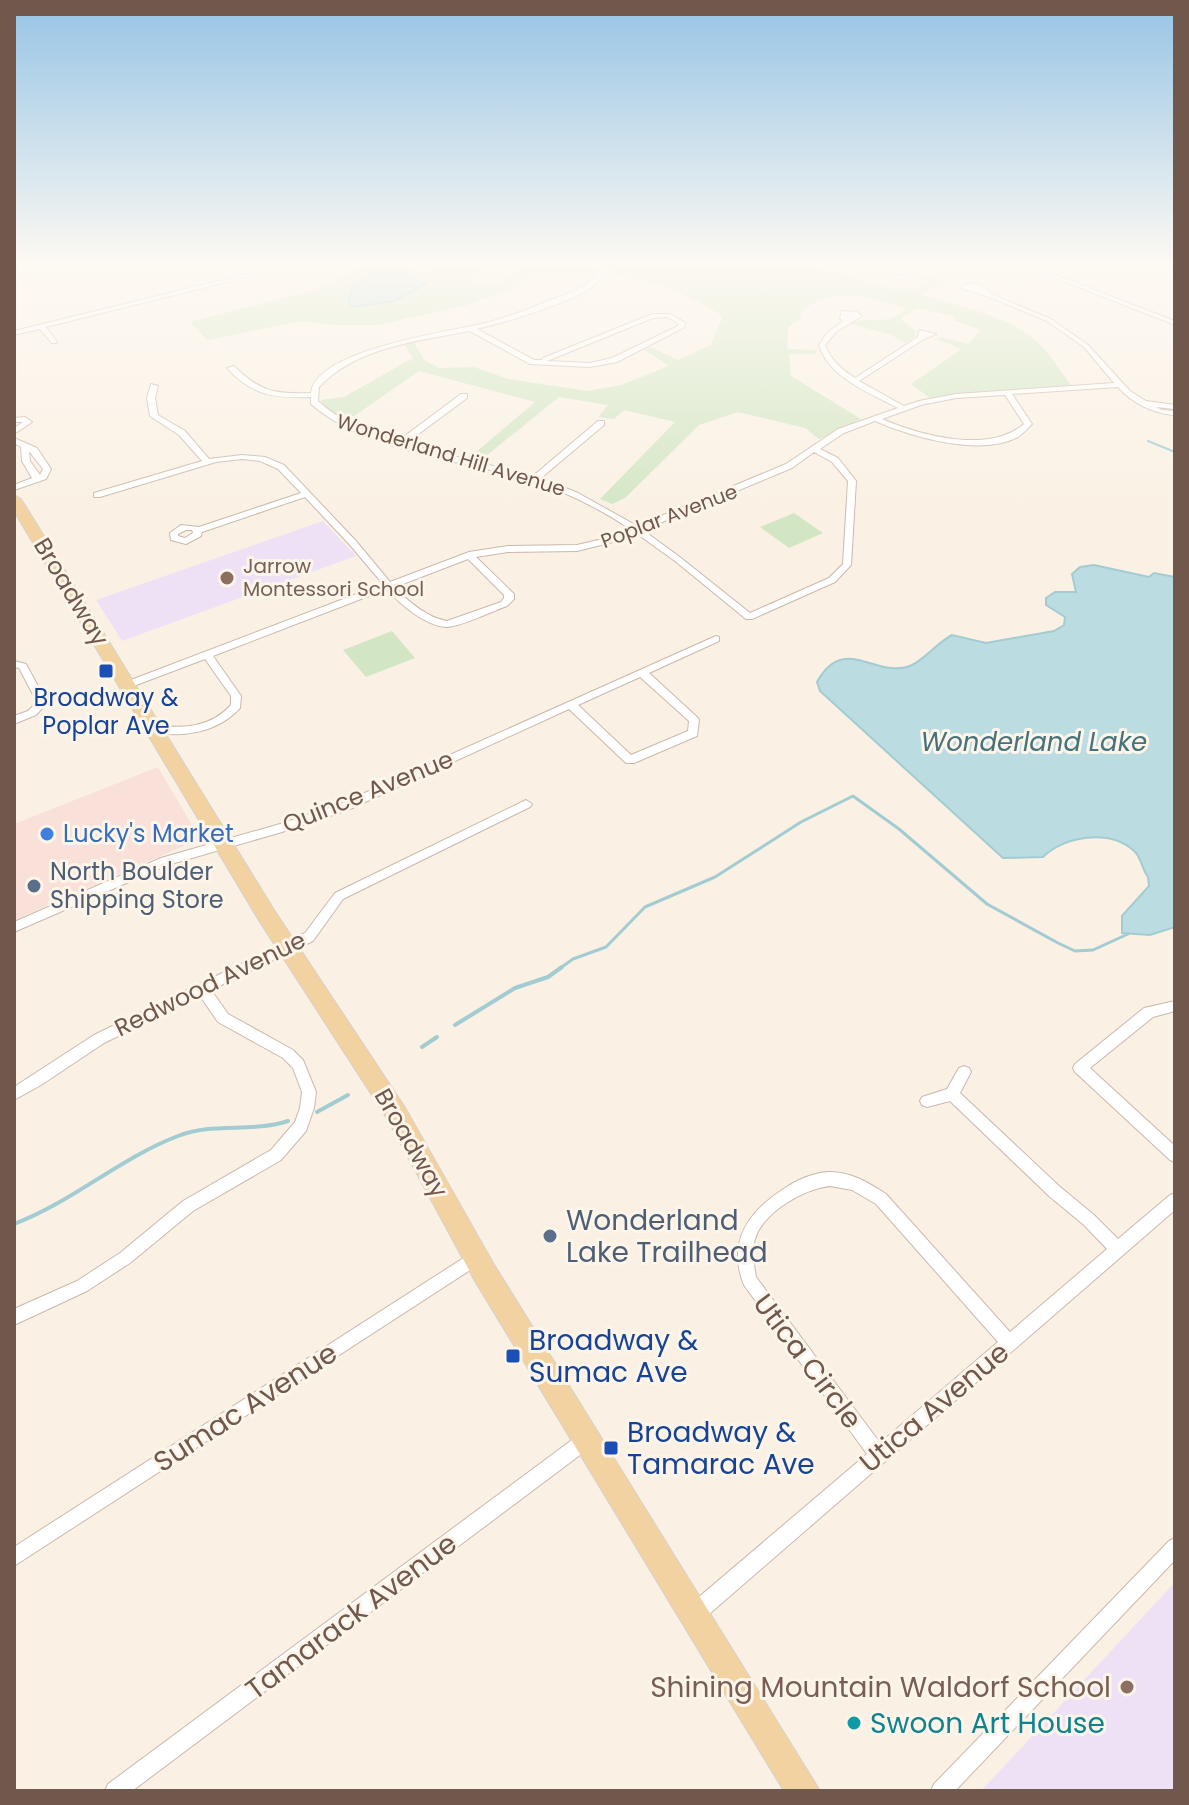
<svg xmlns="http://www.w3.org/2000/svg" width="1189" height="1805" viewBox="0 0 1189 1805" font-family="Poppins,sans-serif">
  <rect width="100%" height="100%" fill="#faf1e4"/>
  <path fill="#f9e1d9" d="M158,767l42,72 -186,81v-96z"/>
  <g fill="#eee1f6">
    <path d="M323,521l33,35 -234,85 -26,-41z"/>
    <path d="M1175,1582v209h-194z"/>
  </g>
  <g fill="#d3e6c4">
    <path d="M391,264h10l17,9c21,-4 43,-12 63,-1l-8,7 3,6 22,1 28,-21 70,4 -2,6 -60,-1 -24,15 -43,16 -89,20h-42l-34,-4 -95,19 -17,-18 123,-32 50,-23 4,3z"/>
    <path d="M613,264h91l65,4v-4h10l3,5c16,1 34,0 50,3 32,6 67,28 97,11l-14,-7 4,-2 38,12 -17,-3 -19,12c34,9 90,22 115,46 14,12 24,30 35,44l-141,13 -19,-14 51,-35 -25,-10 4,-2 27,7 13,-14 -27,-10 2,-3 -39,-9 -17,11 15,11v7l-10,6 -14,-8 -42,-12c26,-8 34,5 58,-14 -40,-14 -66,-23 -104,0l3,1 -7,5 4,1 -15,11 -1,22 28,1 1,4h-27l2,22 70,43 -42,20 -14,-11 -67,-16 -39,13 -74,73 -13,6 -12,-5 75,-77 -51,-12 -10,9 -16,-2 10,-12 -49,-8 -78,63 -11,-3 65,-55 -116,-31 -72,50 -9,-3 -14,-12 -3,-6 23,-3 69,-39 -9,-13 10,-3 10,18 15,8 35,-1 34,12 80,12 33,-6 48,-19 -24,-16 5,-3 28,13 33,-15 12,-29c-36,-21 -71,-39 -113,-41z"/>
    <path d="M794,513l29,20 -34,15 -29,-21z"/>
    <path d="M392,631l23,27 -49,19 -23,-27z"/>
  </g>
  <g fill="#bbdde1" stroke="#a2ccd2" stroke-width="2">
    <path d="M399,272l27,12 -32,17 -41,6 -5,-4 4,-18 23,-11z"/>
    <path d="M1094,565l55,12 5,-4 21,4v350l-25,8 -28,-2v-17l27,-30 -1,-9c-7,-9 -6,-20 -15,-27 -24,-21 -69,-14 -90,7l-40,1 -183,-167 -3,-9c28,-50 60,-1 95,-17 14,-7 25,-22 40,-30l34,8 68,-12 10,-6 1,-8 -19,-12v-7l9,-6h21l-4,-18 8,-7z"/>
  </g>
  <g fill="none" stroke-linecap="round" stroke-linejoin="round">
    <path stroke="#a2ccd2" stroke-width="2" d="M1148,441l27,11"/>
    <path stroke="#a2ccd2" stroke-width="3" d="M559,969l14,-10 33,-12 39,-40 70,-30 86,-55 52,-26 46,33 88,75 71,39 17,8 18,-1 35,-16"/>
    <g stroke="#a2ccd2" stroke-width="4">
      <path d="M455,1025l60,-37 33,-11 14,-10"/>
      <path d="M422,1047l15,-10"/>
      <path d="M317,1112l31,-17"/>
      <path d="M14,1224c60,-23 106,-66 164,-88 35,-14 74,-3 110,-15"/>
    </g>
    <defs>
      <g id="minor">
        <path d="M289,264h9l-252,63 11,15 -1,1h-4l-12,-14 -26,6v-4z"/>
        <path d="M529,264h78c-3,8 -6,15 -13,21 -22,18 -88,37 -117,44l57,31h8l1,-2 109,-44h18l16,9 -3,5 -66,34 -27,5 -60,-3 -60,-33c-52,10 -113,16 -151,56l-1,14c23,21 51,32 80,40l63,-47h6v4l-62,46 128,32 65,-55h6v4l-63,53 37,15 59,33 149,-62 52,-35 60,-21c-28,-15 -69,-30 -79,-63l8,-12 16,-12 -3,-3 2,-7 15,1 5,4 -26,16 -11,13c6,15 16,24 30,33l63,-41 1,-7 17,4 -12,5 -65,42 45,25 15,-5 37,-7 158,-11 -30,-36 -37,-26 -60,-25 -27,-8c12,-7 22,-5 31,6l60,25 37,26 42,46 16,10 29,4v4l-19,-2 6,3 13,1v4c-21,-1 -43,-12 -57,-28l-106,7 20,30c-4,4 -9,10 -14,13 -38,20 -106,0 -143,-16l-31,12 -24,16 18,9 18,23 -5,84 -16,17 -83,37h-6l-71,-58 -39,-28 -19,8 -40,10 -69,1 -32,5 38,37v5l-7,7c-14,5 -47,21 -61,21 -20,-1 -47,-23 -59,-38l-174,67 28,40 -1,12c-23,25 -58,30 -90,24l-1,-3 1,-3 4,-1c28,4 56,3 77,-20v-9l-26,-37 -74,28h-8v-4l260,-99 -33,-39 -45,-48 -103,35 -1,4 -15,8 -15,-4 -1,-7 11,-8 18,2 102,-34 -23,-24 -18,-8 -18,-2 -26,3 -116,35h-6v-4l108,-32 -23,-26 -29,-19 -3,-18 4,-14 7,2 -3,12 3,17 27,16 24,28 33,-4 23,2 19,8 72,76 34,41 79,-30 39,-6 69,-1 34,-8 19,-8c-34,-23 -72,-41 -111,-52 -66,-18 -156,-27 -208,-73v-7c-37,1 -58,-1 -84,-29l7,-2c26,26 41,28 77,27 4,-44 143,-62 179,-71 20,-6 39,-13 58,-21 19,-7 42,-13 51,-32l-67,-3zM667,317l12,7 -1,2 -66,32 -22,5 -43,-2 106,-43zM1005,395l19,29c-36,30 -102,12 -142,-5l39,-14 35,-7zM814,452l18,10 16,19 -5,83 -14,14 -79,35 -69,-55 -38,-28 149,-62zM186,530h6l1,3 -8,5 -7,-2v-2zM468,559l36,36v3l-3,4 -54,19c-19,-3 -40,-20 -52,-34z"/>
        <path d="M889,264l15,1 10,8 -3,2 -17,-2z"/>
        <path d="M1020,264h7l148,57v4z"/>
        <path d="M25,417l7,5 -18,12v-6l9,-6h-9v-4z"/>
        <path d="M14,438l23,10 14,21 -5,10 -32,11v-5l18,-7 -10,-17 -1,-14 -7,-4zM29,451l14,18 -3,6 -10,-14z"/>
        <path d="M716,636l3,1v4l-70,32 49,45 1,2 -2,16 -63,27h-8l-57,-54 -221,101 -66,22 -114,33 -154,67v-10l147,-64 119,-34 60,-20zM640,677l49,44 -1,10 -57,24 -53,-50z"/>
        <path d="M14,661l12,3 21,39 -11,12 -22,9v-8l14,-5 9,-9 -18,-34 -5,-1z"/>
        <path d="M526,800l6,4 -2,3 -187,92 -30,42 -102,49 17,24 65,36 10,10 13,32 -2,16 -8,23 -25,29 -88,51 -63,52 -43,28 -73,34v-16l63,-28 43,-28 63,-52 88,-51 24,-28 5,-14 2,-16 -9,-24 -10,-10 -65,-36 -18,-26 -96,47 -63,42 -27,15v-13l80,-52 211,-102 30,-40z"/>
        <path d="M1175,1001v10l-22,6 -63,51 85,78v16l-5,-2 -95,-88 -2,-4 2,-4 69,-56z"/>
        <path d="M964,1066l5,2 2,4 -11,21 99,93 35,29 24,24 52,-44 5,-2v17l-475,412 -7,2 -7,-2 -2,-7 2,-7 181,-154 -123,-169c-17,-42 3,-72 38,-95 13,-9 30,-17 46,-18 22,-1 41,11 58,22l124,138 97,-83 -23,-24 -35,-29 -99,-95 -23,6 -5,-2 -2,-4 2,-4 25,-8 12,-21zM830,1186l22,4 24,14 122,138 -118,101 -124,-166c-2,-13 -5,-26 -1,-38 8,-27 49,-50 75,-53z"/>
        <path d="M476,1250l5,3 3,5 -3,5 -467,303v-19z"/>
        <path d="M586,1432l6,2 2,6 -2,6 -460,345h-27l3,-7 472,-350z"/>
        <path d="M1175,1538v22l-220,231h-24l3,-7 235,-243z"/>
      </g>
      <path id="primary" d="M14,495l7,4 253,411 130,196 89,157 327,528h-36l-309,-510 -87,-161 -128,-198 -246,-411z"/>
    </defs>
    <use href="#minor" stroke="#cab8ac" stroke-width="2"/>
    <use href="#primary" stroke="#d7d0cd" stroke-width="2"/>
    <use href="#minor" fill="#fff" fill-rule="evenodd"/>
    <use href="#primary" fill="#f3d2a2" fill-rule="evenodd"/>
  </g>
  <linearGradient id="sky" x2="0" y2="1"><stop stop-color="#96c4e5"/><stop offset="0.51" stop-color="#fdf9f3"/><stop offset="1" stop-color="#fdf9f3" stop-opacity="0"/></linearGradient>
  <rect width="1189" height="516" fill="url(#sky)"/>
  <g fill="#8d6e63" stroke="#fdf5ea" stroke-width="3">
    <circle cx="227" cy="578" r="8"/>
    <circle cx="1127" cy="1687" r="8"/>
  </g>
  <g fill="#1a4fb4" stroke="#fdf5ea" stroke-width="3">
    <rect x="98" y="663" width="16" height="16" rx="4"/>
    <rect x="505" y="1348" width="16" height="16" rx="4"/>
    <rect x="603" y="1440" width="16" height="16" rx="4"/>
  </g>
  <circle fill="#3f7fe0" stroke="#fdf5ea" stroke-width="3" cx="47" cy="834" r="8"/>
  <g fill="#5c6f8a" stroke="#fdf5ea" stroke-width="3">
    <circle cx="34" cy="886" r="8"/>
    <circle cx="550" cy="1236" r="8"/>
  </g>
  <circle fill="#0f9aa8" stroke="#fdf5ea" stroke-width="3" cx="854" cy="1723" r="8"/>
  <g text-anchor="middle" stroke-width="6" stroke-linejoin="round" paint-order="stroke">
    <g font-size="20" fill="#70584c" stroke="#fdf5ea">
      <text transform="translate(451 455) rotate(17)" y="7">Wonderland Hill Avenue</text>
      <text transform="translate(669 516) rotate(-21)" y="7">Poplar Avenue</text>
    </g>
    <g font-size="20" fill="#785e54" stroke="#fdf5ea" text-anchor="start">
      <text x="243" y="573">Jarrow<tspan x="243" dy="23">Montessori School</tspan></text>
    </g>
    <g font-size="24" fill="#70584c" stroke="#fdf5ea">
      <text transform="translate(71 592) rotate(59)" y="8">Broadway</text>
      <text transform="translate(368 792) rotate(-22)" y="8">Quince Avenue</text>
      <text transform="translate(210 984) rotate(-26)" y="8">Redwood Avenue</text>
      <text transform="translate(411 1143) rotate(60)" y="8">Broadway</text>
    </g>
    <g font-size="24" fill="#164399" stroke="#fdf5ea">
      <text x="106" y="706">Broadway &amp;<tspan x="106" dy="28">Poplar Ave</tspan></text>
    </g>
    <g font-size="24" fill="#366cbe" stroke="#fdf5ea" text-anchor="start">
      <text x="63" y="842">Lucky's Market</text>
    </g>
    <g font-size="24" fill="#4e5e75" stroke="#fdf5ea" text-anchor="start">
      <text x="50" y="880">North Boulder<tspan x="50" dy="28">Shipping Store</tspan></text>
    </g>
    <g font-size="26" font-style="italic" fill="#45737b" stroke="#fdf5ea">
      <text x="1034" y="751">Wonderland Lake</text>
    </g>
    <g font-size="28" fill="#4e5e75" stroke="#fdf5ea" text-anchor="start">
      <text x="566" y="1230">Wonderland<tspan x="566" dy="32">Lake Trailhead</tspan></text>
    </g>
    <g font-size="28" fill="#164399" stroke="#fdf5ea" text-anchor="start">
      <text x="529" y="1350">Broadway &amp;<tspan x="529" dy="32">Sumac Ave</tspan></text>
      <text x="627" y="1442">Broadway &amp;<tspan x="627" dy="32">Tamarac Ave</tspan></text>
    </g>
    <g font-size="28" fill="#70584c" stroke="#fdf5ea">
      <text transform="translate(808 1361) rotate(53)" y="10">Utica Circle</text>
      <text transform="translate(245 1407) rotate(-33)" y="10">Sumac Avenue</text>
      <text transform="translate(934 1407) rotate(-40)" y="10">Utica Avenue</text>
      <text transform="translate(351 1616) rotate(-37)" y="10">Tamarack Avenue</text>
    </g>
    <g font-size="28" fill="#785e54" stroke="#fdf5ea" text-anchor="end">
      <text x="1111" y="1697">Shining Mountain Waldorf School</text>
    </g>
    <g font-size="28" fill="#0d838f" stroke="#fdf5ea" text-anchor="start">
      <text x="870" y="1733">Swoon Art House</text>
    </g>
  </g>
  <rect width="1189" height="1805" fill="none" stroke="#70584c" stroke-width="32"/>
</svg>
